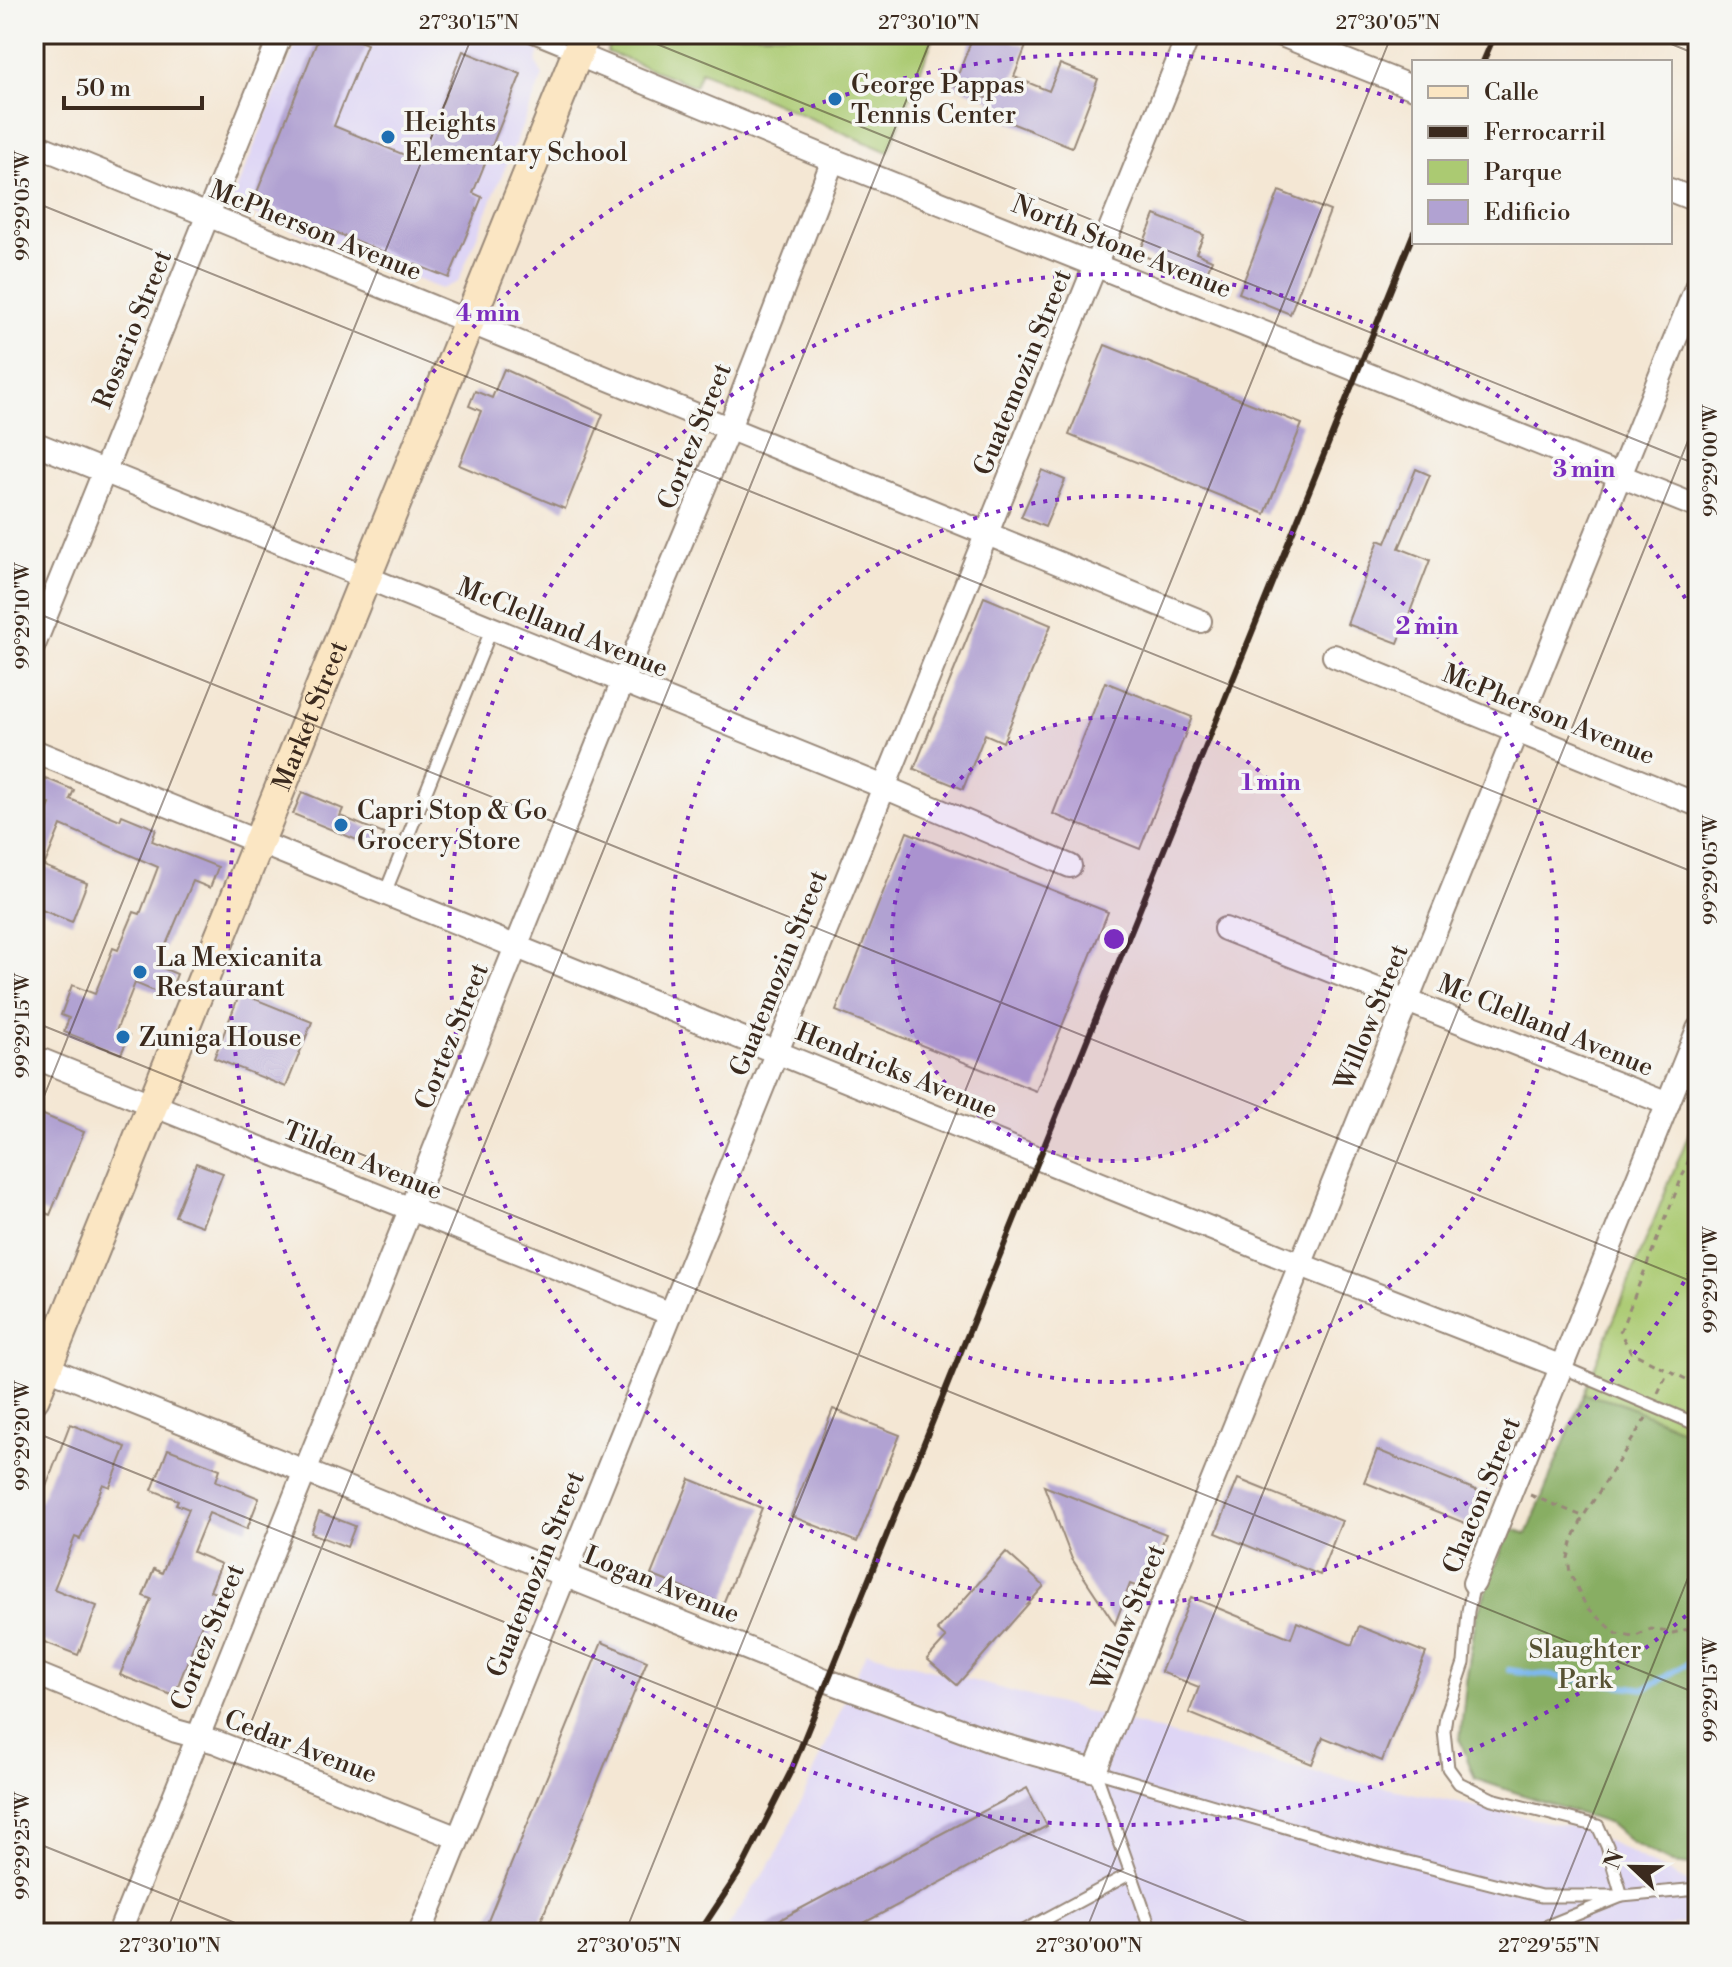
<svg xmlns="http://www.w3.org/2000/svg" width="1732" height="1967" viewBox="0 0 1732 1967" font-family="'Libre Bodoni',serif">
  <rect width="100%" height="100%" fill="#f6f6f2"/>
  <filter id="ink" filterUnits="userSpaceOnUse"><feTurbulence type="fractalNoise" baseFrequency=".0125" numOctaves="2"/><feDisplacementMap in="SourceGraphic" scale="16" xChannelSelector="R" yChannelSelector="G"/><feConvolveMatrix kernelMatrix="1 2 1 2 8 2 1 2 1" color-interpolation-filters="sRGB"/></filter>
  <filter id="wash" filterUnits="userSpaceOnUse"><feTurbulence type="fractalNoise" baseFrequency=".006" numOctaves="4" result="noise"/><feDisplacementMap in="SourceGraphic" scale="32" xChannelSelector="R" yChannelSelector="G"/><feGaussianBlur stdDeviation="1.8" result="paint"/><feColorMatrix in="noise" values="0 0 0 0 0 0 0 0 0 0 0 0 0 0 0 0 0 1.4 0 .05"/><feComposite in="paint" operator="in"/></filter>
  <g filter="url(#wash)">
    <rect width="100%" height="100%" fill="#f4e7d4"/>
    <g fill="#ded5f5">
      <path d="M300,34h247l-11,28 7,14 -85,206 -17,7 -205,-82 -3,-9z"/>
      <path d="M866,1652l445,120 276,58 111,58v32l-61,13h-914l52,-76 33,-71z"/>
    </g>
    <g fill="#abca72" stroke="#737a48" stroke-width="2">
      <path d="M612,34h323l-47,118 -187,-81 -6,15 -88,-34z"/>
      <path d="M1698,1111v715l-232,-144 10,-64 34,-90 17,6z"/>
    </g>
    <path fill="#88ae64" stroke="#626c41" stroke-width="2" d="M1584,1394l36,9 78,33v430l-26,-3 -40,-20 -22,-19 -135,-45 -15,-39 6,-58 10,-64 34,-90 17,6z"/>
    <g fill="none" stroke-linecap="round" stroke-linejoin="round">
      <path stroke="#7db8ef" stroke-width="6" d="M1509,1670l136,19 53,-32"/>
    </g>
    <g id="blocks">
      <g fill="#b1a2d2">
        <path d="M320,34h21l26,10 -33,82 85,35 44,-110 58,23 -48,119 9,4 -33,81 -195,-78z"/>
        <path d="M974,34h21l31,12 -12,31 35,14 11,-27 38,15 -26,68 -86,-34 5,-13 -37,-15z"/>
        <path d="M1279,191l51,20 -40,103 -51,-21z"/>
        <path d="M1155,215l49,20 -8,18 16,7 -8,20 -65,-26z"/>
        <path d="M1105,345l197,79 -37,90 -196,-79z"/>
        <path d="M504,369l99,45 -38,95 -106,-44 22,-54 -12,-5 6,-15 17,7z"/>
        <path d="M1416,469l14,6 -31,73 31,12 -32,83 -51,-19 32,-84 7,3z"/>
        <path d="M1042,470l23,10 -20,47 -24,-10z"/>
        <path d="M984,597l67,28 -48,117 -18,-8 -22,55 -49,-20z"/>
        <path d="M1105,682l87,35 -52,132 -87,-35z"/>
        <path d="M45,778l29,12 -4,9 50,21 2,-5 34,14 -4,12 66,26 -8,21 -17,-7 -36,85 20,8 -9,23 -33,-14 -19,48 13,5 -8,18 -57,-22 5,-14 -8,-3 11,-30 23,9 18,-46 5,2 16,-38 6,2 18,-47 -97,-42 -17,41 43,17 -15,39 -38,-15v-75l4,1 12,-29 -13,-5z"/>
        <path d="M302,792l41,17 -3,7 44,18 -5,15 -86,-35z"/>
        <path d="M907,832l201,80 -72,179 -200,-80z"/>
        <path d="M240,993l72,29 -26,65 -72,-29z"/>
        <path d="M34,1111l50,21 -34,83 -16,-7z"/>
        <path d="M196,1163l27,10 -21,53 -27,-10z"/>
        <path d="M833,1409l67,26 -43,107 -66,-26z"/>
        <path d="M70,1424l56,23 -16,40 -7,-3 -23,55 -5,-2 -21,52 43,17 -19,49 -44,-17v-139l6,3z"/>
        <path d="M168,1449l52,20 -4,12 43,17 -12,31 -38,-16 -16,39 28,12 -11,27 8,3 -12,28 -3,-1 -29,75 -54,-21 31,-76 -8,-3 11,-27 8,4 27,-64 -13,-5 2,-4 -26,-10z"/>
        <path d="M1377,1450l104,42 -14,32 -103,-42z"/>
        <path d="M690,1479l72,29 -39,96 -72,-29z"/>
        <path d="M1238,1479l104,42 -22,54 -104,-42z"/>
        <path d="M1044,1486l122,48 -22,55 -14,-5 -15,40 -43,-65z"/>
        <path d="M319,1512l36,14 -8,21 -36,-14z"/>
        <path d="M1006,1552l38,34 -87,99 -30,-26 19,-21 -9,-8z"/>
        <path d="M1191,1597l100,41 6,-16 55,23 7,-19 67,27 -44,108 -59,-24 -11,27 -123,-51 10,-26 -38,-15z"/>
        <path d="M602,1642l45,19 -111,272h-53z"/>
        <path d="M1027,1788l20,38 -202,107h-90z"/>
      </g>
    </g>
  </g>
  <g filter="url(#ink)">
    <use href="#blocks" fill-opacity="0" stroke="#988879" stroke-width="2"/>
    <g fill="none" stroke-linecap="round" stroke-linejoin="round">
      <defs>
        <g id="lane">
          <path d="M527,34l49,20"/>
          <path d="M385,893l107,-265"/>
          <path d="M1562,1367l136,58"/>
          <path d="M1474,1583l-6,28 -4,52 -18,53 -2,15 4,37 11,15 33,16 106,27 9,20 15,50 -92,37"/>
          <path d="M1095,1771l282,83 164,42h81l76,-7"/>
          <path d="M1095,1771l57,162"/>
          <path d="M1020,1933l111,-60"/>
        </g>
        <g id="street">
          <path d="M1279,34l135,54"/>
          <path d="M576,54l257,106 865,347"/>
          <path d="M34,144l1166,477"/>
          <path d="M1670,190l28,11"/>
          <path d="M34,443l850,344 186,79"/>
          <path d="M34,645l247,-611"/>
          <path d="M1334,656l364,149"/>
          <path d="M34,751l1267,514 261,102"/>
          <path d="M1225,929l443,175"/>
          <path d="M34,1057l637,257"/>
          <path d="M35,1363l793,318 171,63 96,27 603,-1488"/>
          <path d="M1474,1583l224,-554"/>
          <path d="M34,1673l142,58 40,11 242,96"/>
          <path d="M119,1933l504,-1252 106,-253 104,-268"/>
          <path d="M420,1933l769,-1899"/>
        </g>
        <g id="secondary">
          <path id="s1" d="M34,1398l551,-1364"/>
        </g>
      </defs>
      <use href="#lane" stroke="#988879" stroke-width="15"/>
      <use href="#street" stroke="#988879" stroke-width="26"/>
      <use href="#secondary" stroke="#988879" stroke-width="34"/>
      <g stroke="#988879" stroke-width="3" stroke-dasharray="6 6" stroke-linecap="butt">
        <path d="M1698,1137l-78,195 11,20 67,33"/>
        <path d="M1658,1393l10,-22"/>
        <path d="M1646,1418l-63,99 -10,22 -5,19 2,15 16,33 31,28 17,3 17,-8 22,4 25,-7"/>
        <path d="M1530,1495l52,21"/>
        <path d="M1698,1544l-3,15 3,7"/>
      </g>
      <use href="#lane" stroke="#fff" stroke-width="11"/>
      <use href="#street" stroke="#fff" stroke-width="22"/>
      <use href="#secondary" stroke="#fbe6c3" stroke-width="30"/>
      <g stroke="#3b2a1e" stroke-width="6">
        <path d="M1483,62l12,-28"/>
        <path d="M699,1933l43,-65 50,-99 622,-1537"/>
      </g>
    </g>
  </g>
  <path fill="none" stroke="#3b2a1e" stroke-width="2" stroke-opacity="0.45" d="M632,34l1066,431M1647,34l51,21M34,202l1664,672M34,612l1664,672M34,1022l1664,672M34,1121l439,-1087M34,1432l1240,501M34,1842l226,91M166,1933l767,-1899M625,1933l767,-1899M1085,1933l613,-1517M1545,1933l153,-380"/>
  <circle cx="1114" cy="939" r="222" fill="#7b2cbf" fill-opacity=".12"/>
  <g fill="none" stroke="#7b2cbf" stroke-width="4" stroke-dasharray="4 8">
    <circle cx="1114" cy="939" r="222"/>
    <circle cx="1114" cy="939" r="443"/>
    <path d="M1696 1261A665 665 0 1 1 1696 617"/>
    <path d="M1695 1608A886 886 0 1 1 1410 104"/>
  </g>
  <g fill="#1f6fb2" stroke="#f6f6f2" stroke-width="3">
    <circle cx="835" cy="99" r="8"/>
    <circle cx="388" cy="137" r="8"/>
    <circle cx="341" cy="825" r="8"/>
    <circle cx="140" cy="972" r="8"/>
    <circle cx="123" cy="1037" r="8"/>
  </g>
  <g text-anchor="middle" stroke-width="7" stroke-linejoin="round" paint-order="stroke">
    <g font-size="26" fill="#3b2a1e" stroke="#f6f6f2" text-anchor="start">
      <text x="851" y="93">George Pappas<tspan x="851" dy="30">Tennis Center</tspan></text>
      <text x="404" y="131">Heights<tspan x="404" dy="30">Elementary School</tspan></text>
      <text x="357" y="819">Capri Stop &amp; Go<tspan x="357" dy="30">Grocery Store</tspan></text>
      <text x="156" y="966">La Mexicanita<tspan x="156" dy="30">Restaurant</tspan></text>
      <text x="139" y="1046">Zuniga House</text>
    </g>
    <g font-size="26" fill="#3b2a1e" stroke="#f6f6f2">
      <text transform="translate(316 230) rotate(22)" y="9">McPherson Avenue</text>
      <text transform="translate(1122 246) rotate(22)" y="9">North Stone Avenue</text>
      <text transform="translate(132 329) rotate(-68)" y="9">Rosario Street</text>
      <text transform="translate(1022 372) rotate(-68)" y="9">Guatemozin Street</text>
      <text transform="translate(694 436) rotate(-68)" y="9">Cortez Street</text>
      <text transform="translate(563 627) rotate(22)" y="9">McClelland Avenue</text>
      <text transform="translate(1549 714) rotate(22)" y="9">McPherson Avenue</text>
      <text dy="9" stroke="none"><textPath href="#s1" startOffset="736">Market Street</textPath></text>
      <text transform="translate(778 973) rotate(-68)" y="9">Guatemozin Street</text>
      <text transform="translate(1371 1017) rotate(-68)" y="9">Willow Street</text>
      <text transform="translate(1546 1025) rotate(22)" y="9">Mc Clelland Avenue</text>
      <text transform="translate(451 1036) rotate(-68)" y="9">Cortez Street</text>
      <text transform="translate(897 1070) rotate(22)" y="9">Hendricks Avenue</text>
      <text transform="translate(363 1160) rotate(22)" y="9">Tilden Avenue</text>
      <text transform="translate(1481 1495) rotate(-68)" y="9">Chacon Street</text>
      <text transform="translate(535 1574) rotate(-68)" y="9">Guatemozin Street</text>
      <text transform="translate(662 1584) rotate(22)" y="9">Logan Avenue</text>
      <text transform="translate(1128 1617) rotate(-68)" y="9">Willow Street</text>
      <text transform="translate(207 1637) rotate(-68)" y="9">Cortez Street</text>
      <text transform="translate(301 1746) rotate(21)" y="9">Cedar Avenue</text>
    </g>
    <g font-size="26" fill="#575233" stroke="#f6f6f2">
      <text x="1585" y="1658">Slaughter<tspan x="1585" dy="30">Park</tspan></text>
    </g>
  </g>
  <circle cx="1114" cy="939" r="12" fill="#7b2cbf" stroke="#f6f6f2" stroke-width="4"/>
  <g font-size="24" text-anchor="middle" font-weight="bold" fill="#7b2cbf" stroke="#f6f6f2" stroke-width="7" stroke-linejoin="round" paint-order="stroke">
    <text x="488" y="321">4 min</text>
    <text x="1584" y="477">3 min</text>
    <text x="1427" y="634">2 min</text>
    <text x="1271" y="790">1 min</text>
  </g>
  <rect width="1732" height="1967" fill="none" stroke="#f6f6f2" stroke-width="88"/>
  <rect x="1412" y="60" width="260" height="184" fill="#f6f6f2" stroke="#aba49d" stroke-width="2"/>
  <rect x="1428" y="86" width="40" height="12" fill="#fbe6c3" stroke="#aba49d" stroke-width="2"/>
  <text x="1484" y="100" font-size="24" fill="#3b2a1e">Calle</text>
  <rect x="1428" y="126" width="40" height="12" fill="#3b2a1e" stroke="#aba49d" stroke-width="2"/>
  <text x="1484" y="140" font-size="24" fill="#3b2a1e">Ferrocarril</text>
  <rect x="1428" y="160" width="40" height="24" fill="#abca72" stroke="#aba49d" stroke-width="2"/>
  <text x="1484" y="180" font-size="24" fill="#3b2a1e">Parque</text>
  <rect x="1428" y="200" width="40" height="24" fill="#b1a2d2" stroke="#aba49d" stroke-width="2"/>
  <text x="1484" y="220" font-size="24" fill="#3b2a1e">Edificio</text>
  <g transform="translate(1632 1867) rotate(292)" stroke="#f6f6f2" stroke-width="6" paint-order="stroke">
  <path d="M0-6L14 30L0 20L-14 30Z" fill="#3b2a1e"/>
  <text y="-12" font-size="22" font-weight="bold" text-anchor="middle" fill="#3b2a1e">N</text>
  </g>
  <path d="M64 96v12h138v-12" fill="none" stroke="#3b2a1e" stroke-width="4"/>
  <text x="76" y="96" font-size="24" fill="#3b2a1e" stroke="#f6f6f2" stroke-width="6" paint-order="stroke">50 m</text>
  <rect x="44" y="44" width="1644" height="1879" fill="none" stroke="#3b2a1e" stroke-width="3"/>
  <g font-size="20" text-anchor="middle" fill="#3b2a1e">
    <text x="469" y="29">27°30'15"N</text>
    <text x="929" y="29">27°30'10"N</text>
    <text x="1388" y="29">27°30'05"N</text>
    <text transform="translate(22 206) rotate(-90)" y="7">99°29'05"W</text>
    <text transform="translate(1710 461) rotate(-90)" y="7">99°29'00"W</text>
    <text transform="translate(22 616) rotate(-90)" y="7">99°29'10"W</text>
    <text transform="translate(1710 870) rotate(-90)" y="7">99°29'05"W</text>
    <text transform="translate(22 1026) rotate(-90)" y="7">99°29'15"W</text>
    <text transform="translate(1710 1280) rotate(-90)" y="7">99°29'10"W</text>
    <text transform="translate(22 1436) rotate(-90)" y="7">99°29'20"W</text>
    <text transform="translate(1710 1690) rotate(-90)" y="7">99°29'15"W</text>
    <text transform="translate(22 1846) rotate(-90)" y="7">99°29'25"W</text>
    <text x="170" y="1952">27°30'10"N</text>
    <text x="629" y="1952">27°30'05"N</text>
    <text x="1089" y="1952">27°30'00"N</text>
    <text x="1549" y="1952">27°29'55"N</text>
  </g>
</svg>
